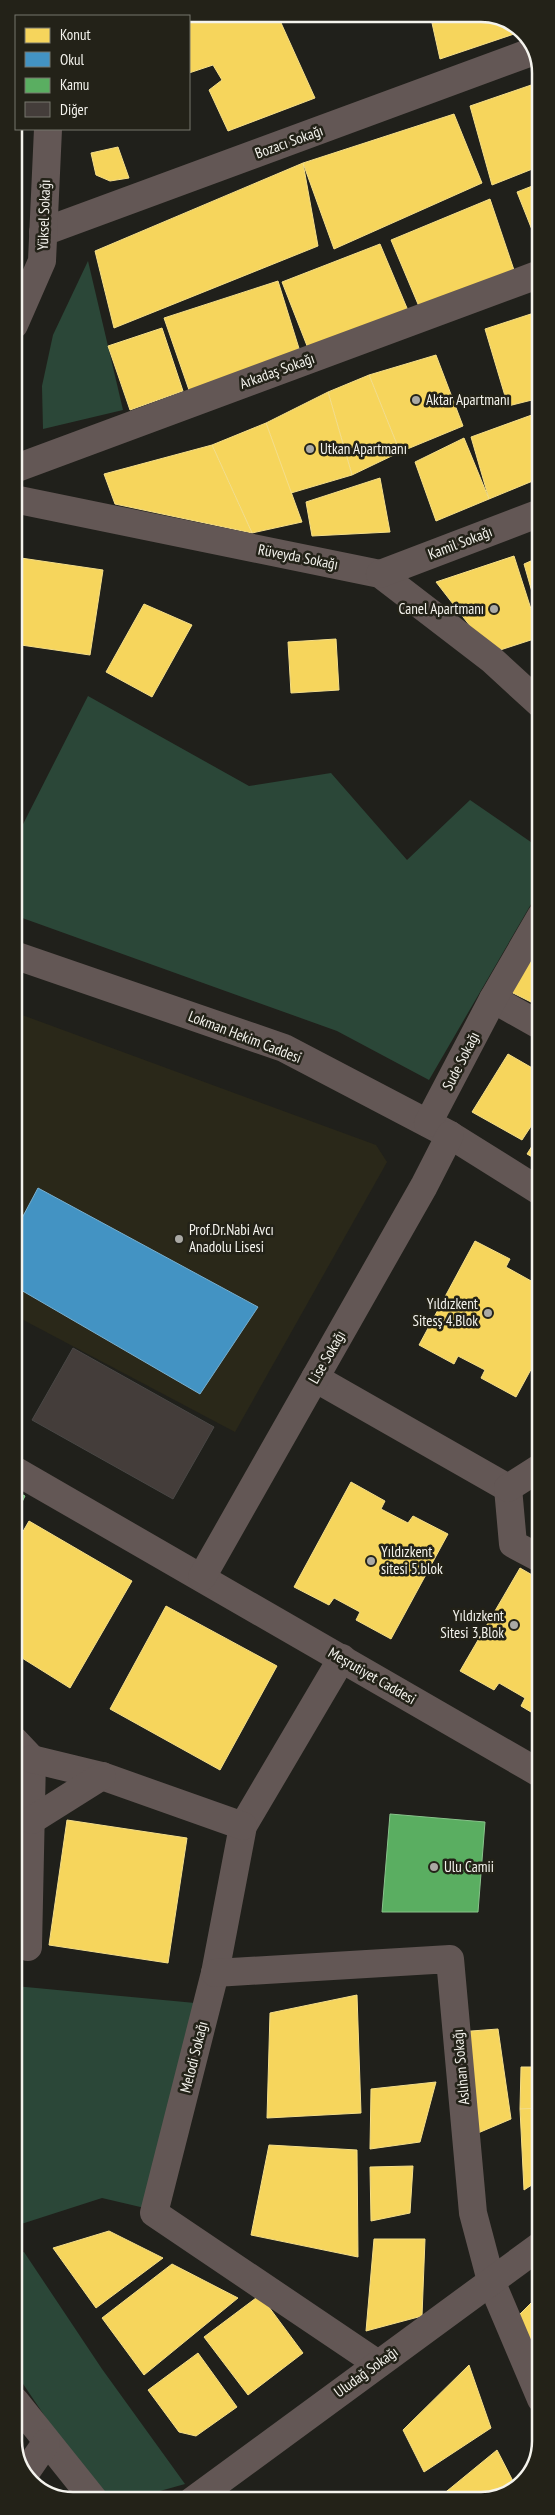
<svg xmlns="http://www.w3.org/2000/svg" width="555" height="2515" viewBox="0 0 555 2515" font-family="'PT Sans Narrow',sans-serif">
  <rect width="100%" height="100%" fill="#20201b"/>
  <path fill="#2a2819" d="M14,1012l362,133 11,17 -152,270 -221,-117z"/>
  <g fill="#2b4738">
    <path d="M88,261l35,149 -80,19 -1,-43 11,-51z"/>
    <path d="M88,696l161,90 82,-13 76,87 63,-60 71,49v38l-112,193 -92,-49 -323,-116v-73z"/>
    <path d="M15,1986l180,17 -46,206 -47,-11 -87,28z"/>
    <path d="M24,2252l78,117 83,115 -50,14 -28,3 -40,-52 -52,-77v-118z"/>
  </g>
  <g fill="#f6d55c" stroke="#f5de88">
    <path d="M157,14h44l7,8 23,-8h46l38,84 -87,33 -19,-41 13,-10 -9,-15 -24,8v-57h-33z"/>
    <path d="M430,14h59l34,17 -83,28z"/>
    <path d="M540,82v84l-48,19 -22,-79z"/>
    <path d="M454,114l28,69 -148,66 -31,-86z"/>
    <path d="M118,147l11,31 -19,3 -14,-6 -5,-22z"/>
    <path d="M303,163l15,83 -204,82 -19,-77z"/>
    <path d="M540,183v67l-23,-58z"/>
    <path d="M490,199l25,74 -92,43 -32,-76z"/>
    <path d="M380,244l32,76 -101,36 -29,-74z"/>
    <path d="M278,281l24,77 -113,32 -25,-72z"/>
    <path d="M540,311v87l-32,8 -23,-77z"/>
    <path d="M162,328l21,63 -53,19 -22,-64z"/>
    <path d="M436,355l27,71 -63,26 -31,-77z"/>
    <path d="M369,375l31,77 -48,23 -24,-83z"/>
    <path d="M328,392l24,83 -61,18 -25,-70z"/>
    <path d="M540,412v66l-51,21 -18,-62z"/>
    <path d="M266,423l36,99 -50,11 -40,-88z"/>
    <path d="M464,438l25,61 -53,22 -21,-59z"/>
    <path d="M212,445l40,88 -137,-29 -11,-30z"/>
    <path d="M380,478l10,54 -78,4 -6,-34z"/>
    <path d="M514,556l26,81 -49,16 -55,-71z"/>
    <path d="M14,557l89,13 -13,85 -76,-11z"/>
    <path d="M540,557v63l-16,-56z"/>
    <path d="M144,604l48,21 -40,72 -46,-25z"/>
    <path d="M336,639l3,51 -48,3 -3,-51z"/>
    <path d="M530,955l11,5v47l-30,-15z"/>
    <path d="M508,1054l33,19v38l-19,29 -50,-28z"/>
    <path d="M541,1132v30l-14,-8z"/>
    <path d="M475,1241l35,18 -4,8 27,15 5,-8 3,1v76l-25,46 -35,-19 4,-8 -27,-14 -4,8 -35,-19z"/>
    <path d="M351,1482l34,19 -4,8 27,14 5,-7 35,18 -57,105 -35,-19 4,-8 -26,-14 -5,7 -35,-18z"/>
    <path d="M29,1521l103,60 -62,107 -56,-35v-106z"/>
    <path d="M520,1568l21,12v138l-20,-12 4,-8 -26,-15 -5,7 -34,-19z"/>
    <path d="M166,1606l111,60 -57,104 -110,-61z"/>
    <path d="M67,1820l120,18 -19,125 -119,-18z"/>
    <path d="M535,1872h6v176h-2z"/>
    <path d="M357,1995l4,118 -94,5 3,-105z"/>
    <path d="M498,2029l13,90 -33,14 -20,-101z"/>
    <path d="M521,2067h20v41l-21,1z"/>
    <path d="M436,2082l-16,60 -50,7 1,-60z"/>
    <path d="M541,2108v71l-17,11 -4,-81z"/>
    <path d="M269,2145l88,5 1,107 -107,-22z"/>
    <path d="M413,2166l-3,47 -39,8 -1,-54z"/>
    <path d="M109,2231l54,27 -67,50 -43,-60z"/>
    <path d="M374,2239h51l-3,77 -56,15z"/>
    <path d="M172,2264l66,34 -94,77 -42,-57z"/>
    <path d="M541,2293v56l-32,-24z"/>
    <path d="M260,2295l43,58 -55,42 -44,-58z"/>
    <path d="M198,2353l39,54 -41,29 -17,-4 -31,-42z"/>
    <path d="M469,2365l22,63 -67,44 -21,-42z"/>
    <path d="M497,2450l19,37 -23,13h-57z"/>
  </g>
  <path fill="#4393c3" stroke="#78b0d0" d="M38,1188l220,119 -58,87 -186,-108v-53z"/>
  <g fill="#5aae61" stroke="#88c38b">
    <path d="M14,1490l11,6 -11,22z"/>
    <path d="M390,1814l95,8 -7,90h-96z"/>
  </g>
  <path fill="#443d3a" stroke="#494745" d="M73,1348l141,79 -41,72 -141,-79z"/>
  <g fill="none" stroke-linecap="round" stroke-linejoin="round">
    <g stroke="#635755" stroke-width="28">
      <path d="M43,232l491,-181"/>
      <path d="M14,325l28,-64 6,-132"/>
      <path d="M14,469l526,-195"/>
      <path d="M14,499l366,75 112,86 48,44"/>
      <path d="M380,574l160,-61"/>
      <path d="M14,955l270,93 166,87 91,57"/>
      <path d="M493,999l48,27"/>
      <path d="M428,1123l65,-124 48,-83"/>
      <path d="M315,1378l193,110"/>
      <path d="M14,1470l527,304"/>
      <path d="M508,1488l5,56 28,15"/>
      <path d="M508,1488l33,-21"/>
      <path d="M202,1577l222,-391 26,-51"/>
      <path d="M342,1658l-99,168 -28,147 -61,240 224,151"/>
      <path d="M15,1741l17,18 -4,188"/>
      <path d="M32,1759l70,17 141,50"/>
      <path d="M32,1820l70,-44"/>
      <path d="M215,1973l235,-14 23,254 18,68 50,118"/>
      <path d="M15,2401l80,100"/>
      <path d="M26,2472l20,-29"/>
      <path d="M192,2501l349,-256"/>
    </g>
  </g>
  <g fill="#aaa9a4" stroke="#232218" stroke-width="2">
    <circle cx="416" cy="400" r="5"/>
    <circle cx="310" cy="449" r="5"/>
    <circle cx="494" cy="609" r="5"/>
    <circle cx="179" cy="1239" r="5"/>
    <circle cx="488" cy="1313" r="5"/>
    <circle cx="371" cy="1561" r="5"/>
    <circle cx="514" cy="1625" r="5"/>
    <circle cx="434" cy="1867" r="5"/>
  </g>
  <g text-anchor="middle" stroke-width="5" stroke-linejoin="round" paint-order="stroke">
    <g font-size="15" fill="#f4f3ed" stroke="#232218">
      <text transform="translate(289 142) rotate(-20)" y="5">Bozacı Sokağı</text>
      <text transform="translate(44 215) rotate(-88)" y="5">Yüksel Sokağı</text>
      <text transform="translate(277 371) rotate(-20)" y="5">Arkadaş Sokağı</text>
      <text transform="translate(460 543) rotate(-21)" y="5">Kamil Sokağı</text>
      <text transform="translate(298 557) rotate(11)" y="5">Rüveyda Sokağı</text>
      <text transform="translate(245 1037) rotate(21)" y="5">Lokman Hekim Caddesi</text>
      <text transform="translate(461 1061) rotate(-63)" y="5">Sude Sokağı</text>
      <text transform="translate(327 1357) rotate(-60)" y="5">Lise Sokağı</text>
      <text transform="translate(372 1676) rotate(30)" y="5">Meşrutiyet Caddesi</text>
      <text transform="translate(194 2057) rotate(-76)" y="5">Melodi Sokağı</text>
      <text transform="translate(461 2067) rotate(-95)" y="5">Aslıhan Sokağı</text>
      <text transform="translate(366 2372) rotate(-36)" y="5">Uludağ Sokağı</text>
    </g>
    <g font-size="15" fill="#f4f3ed" stroke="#232218" text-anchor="start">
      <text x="426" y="405">Aktar Apartmanı</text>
      <text x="320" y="454">Utkan Apartmanı</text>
      <text x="484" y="614" text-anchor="end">Canel Apartmanı</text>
      <text x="189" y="1235">Prof.Dr.Nabi Avcı<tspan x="189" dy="17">Anadolu Lisesi</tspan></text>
      <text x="478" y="1309" text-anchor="end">Yıldızkent<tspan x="478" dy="17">Sitesş 4.Blok</tspan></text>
      <text x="381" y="1557">Yıldızkent<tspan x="381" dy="17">sitesi 5.blok</tspan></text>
      <text x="504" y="1621" text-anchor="end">Yıldızkent<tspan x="504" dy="17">Sitesi 3.Blok</tspan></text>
      <text x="444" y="1872">Ulu Camii</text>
    </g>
  </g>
  <path d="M0 0H555V2515H0ZM73 22H481A51 51 0 0 1 532 73V2441A51 51 0 0 1 481 2492H73A51 51 0 0 1 22 2441V73A51 51 0 0 1 73 22Z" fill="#232218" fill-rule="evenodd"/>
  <path fill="none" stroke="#f4f3ed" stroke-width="2.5" d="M73 22H481A51 51 0 0 1 532 73V2441A51 51 0 0 1 481 2492H73A51 51 0 0 1 22 2441V73A51 51 0 0 1 73 22Z"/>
  <rect x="15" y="15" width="175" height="115" fill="#232218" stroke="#77766d"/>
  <rect x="25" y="28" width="25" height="15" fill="#f6d55c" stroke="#77766d"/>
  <text x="60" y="40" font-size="15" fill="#f4f3ed">Konut</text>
  <rect x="25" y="52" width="25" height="15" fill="#4393c3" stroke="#77766d"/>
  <text x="60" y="65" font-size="15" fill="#f4f3ed">Okul</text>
  <rect x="25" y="78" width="25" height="15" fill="#5aae61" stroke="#77766d"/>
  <text x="60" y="90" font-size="15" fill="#f4f3ed">Kamu</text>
  <rect x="25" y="102" width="25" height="15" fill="#443d3a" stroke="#77766d"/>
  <text x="60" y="115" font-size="15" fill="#f4f3ed">Diğer</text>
</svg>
